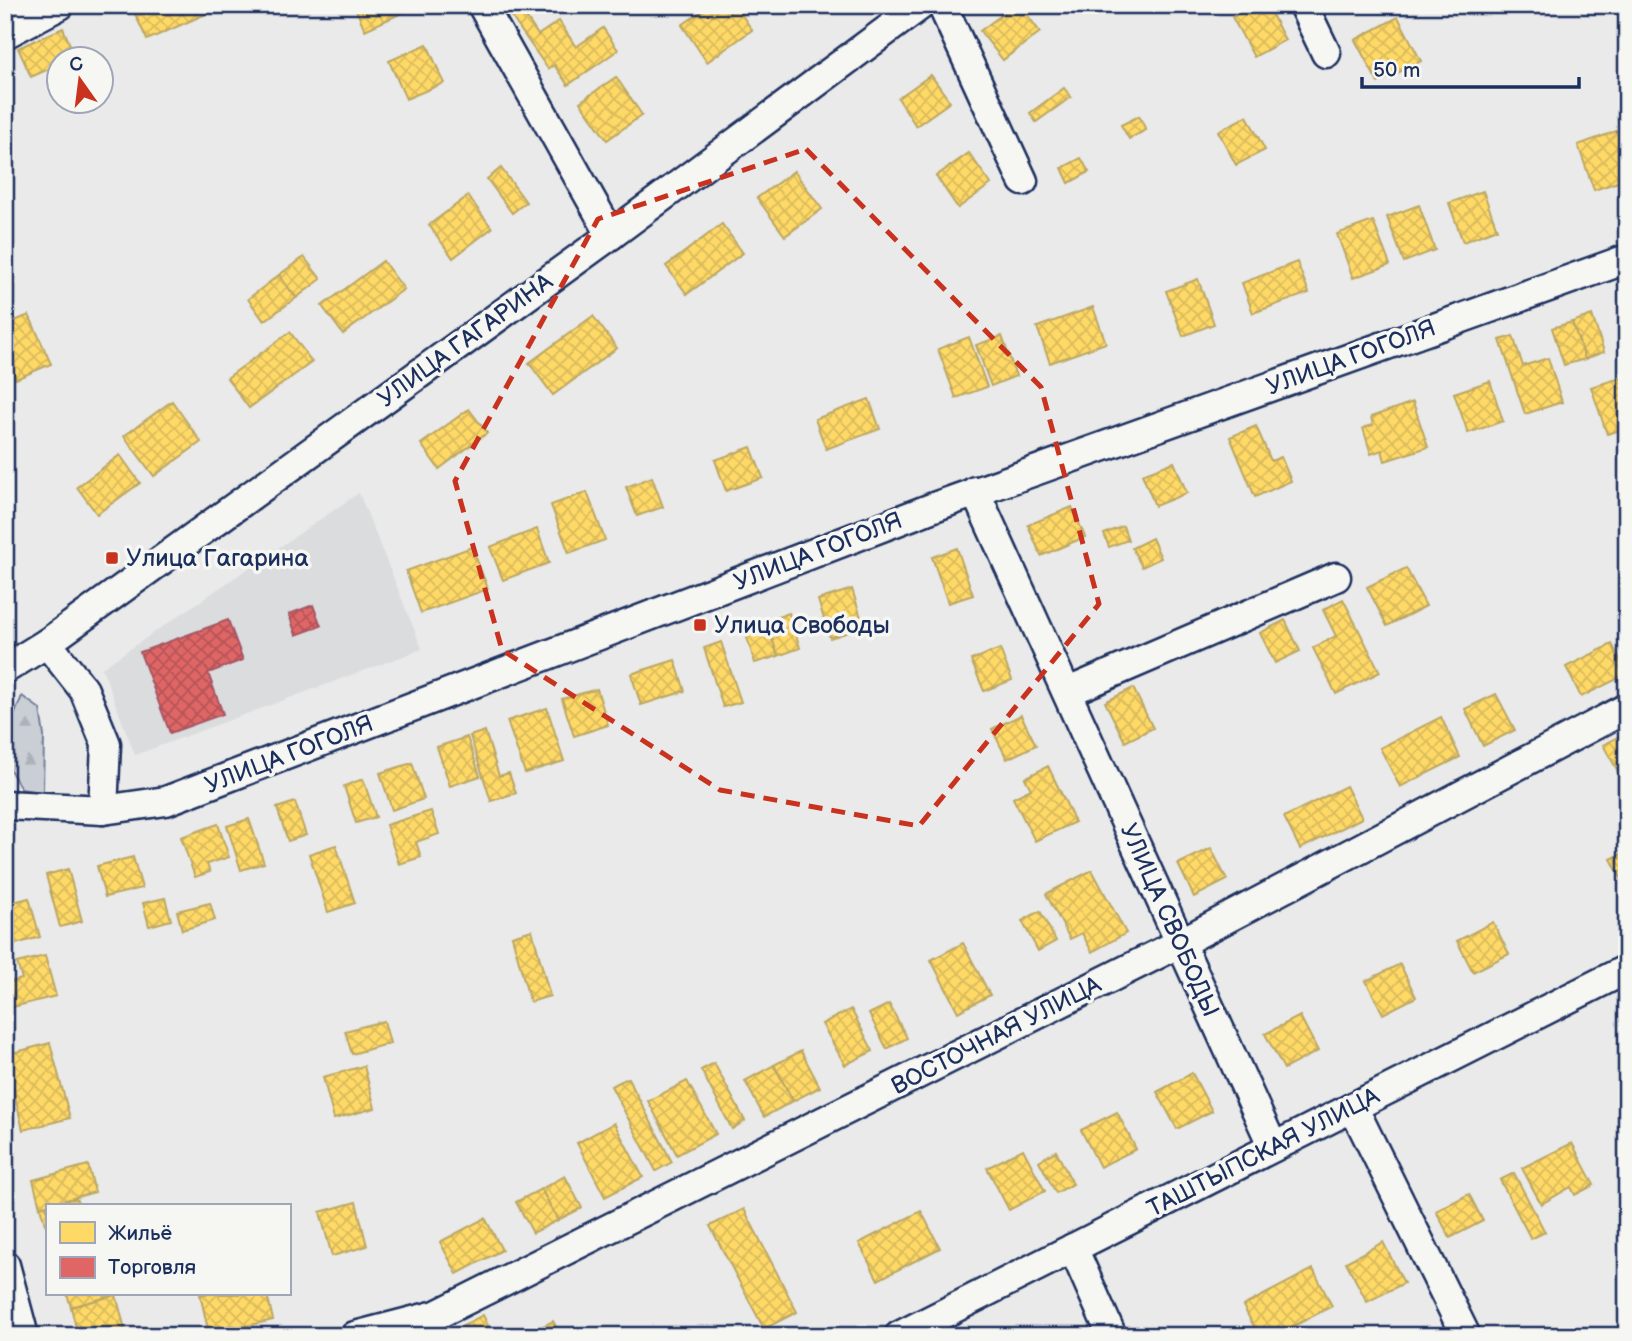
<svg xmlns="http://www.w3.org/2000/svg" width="1632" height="1341" viewBox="0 0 1632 1341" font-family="'Balsamiq Sans',sans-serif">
  <defs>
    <pattern id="forest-firs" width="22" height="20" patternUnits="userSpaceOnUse" patternTransform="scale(1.75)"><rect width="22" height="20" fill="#caced5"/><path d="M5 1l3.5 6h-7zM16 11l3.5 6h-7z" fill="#adb1b9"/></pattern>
    <pattern id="homes-cross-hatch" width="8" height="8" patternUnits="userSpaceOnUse" patternTransform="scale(1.75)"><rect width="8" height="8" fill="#ffd966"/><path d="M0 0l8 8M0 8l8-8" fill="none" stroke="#dabb5b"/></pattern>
    <pattern id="shops-cross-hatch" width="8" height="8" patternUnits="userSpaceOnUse" patternTransform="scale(1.75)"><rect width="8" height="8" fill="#e06666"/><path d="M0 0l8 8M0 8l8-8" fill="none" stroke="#b55457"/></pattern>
  </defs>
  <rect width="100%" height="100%" fill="#e9eae9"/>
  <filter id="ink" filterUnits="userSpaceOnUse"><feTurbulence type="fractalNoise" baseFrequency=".0143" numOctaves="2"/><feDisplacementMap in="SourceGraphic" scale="14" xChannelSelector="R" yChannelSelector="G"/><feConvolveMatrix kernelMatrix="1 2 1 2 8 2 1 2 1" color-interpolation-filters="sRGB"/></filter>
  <g filter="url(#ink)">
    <path fill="#dadcde" d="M359,493l63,156 -287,106 -33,-87z"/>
    <path fill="url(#forest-firs)" stroke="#727e9a" stroke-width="2" d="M22,696l18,13 4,27 -1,57 -22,-4 -13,-23 1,-38z"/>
    <g fill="url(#homes-cross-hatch)" stroke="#bba664" stroke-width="2">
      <path d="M131,5h95l-79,35z"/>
      <path d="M354,5h60l1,2 -50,23z"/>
      <path d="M512,5h6l20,30 21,-14 17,26 27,-19 15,22 -50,35 -14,-20 -6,4 -42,-60z"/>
      <path d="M711,5h24l17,25 -45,32 -25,-37z"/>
      <path d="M1015,5h5l20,27 -37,28 -23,-29z"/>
      <path d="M1255,5h12l18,35 -31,17 -22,-40z"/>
      <path d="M1536,5h20l-16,9z"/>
      <path d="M1398,17l23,44 -43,22 -23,-43z"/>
      <path d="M63,28l12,29 -15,3v4l-29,13 -13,-29z"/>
      <path d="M427,44l17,39 -38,16 -17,-38z"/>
      <path d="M931,75l19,27 -34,24 -18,-28z"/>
      <path d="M616,77l26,38 -35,25 -27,-38z"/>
      <path d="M1064,88l7,9 -35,25 -6,-9z"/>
      <path d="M1139,116l7,14 -17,9 -8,-14z"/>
      <path d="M1247,116l18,34 -29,15 -18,-34z"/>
      <path d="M1622,129l5,13v37l-33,11 -16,-45z"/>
      <path d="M969,153l22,31 -33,24 -22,-32z"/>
      <path d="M1081,158l8,14 -20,11 -7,-15z"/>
      <path d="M501,168l25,34 -14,11 -25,-34z"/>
      <path d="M794,171l28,38 -37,27 -28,-38z"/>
      <path d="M1483,191l14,38 -34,13 -14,-39z"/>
      <path d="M468,196l24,32 -39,30 -24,-33z"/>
      <path d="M1419,205l16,45 -31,12 -17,-45z"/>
      <path d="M1373,221l17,44 -37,13 -16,-44z"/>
      <path d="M722,224l21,29 -56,41 -21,-28z"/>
      <path d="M304,257l17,22 -25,19 -17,-23z"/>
      <path d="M383,261l21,28 -61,45 -21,-28z"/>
      <path d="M1297,262l12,31 -56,20 -11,-30z"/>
      <path d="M279,275l17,23 -32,23 -16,-22z"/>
      <path d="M1198,279l16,45 -31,12 -17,-45z"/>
      <path d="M1093,307l13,36 -56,20 -13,-36z"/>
      <path d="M29,315l22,49 -35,15 -11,-23v-31z"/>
      <path d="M1592,315l12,37 -19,7 -13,-37z"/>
      <path d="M593,316l24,32 -64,47 -24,-32z"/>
      <path d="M1572,322l13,37 -21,6 -12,-37z"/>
      <path d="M290,332l22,30 -63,46 -22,-30z"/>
      <path d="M1002,336l14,40 -25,10 -15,-41z"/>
      <path d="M1513,336l10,30 25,-8 14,44 -37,12 -25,-74z"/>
      <path d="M969,337l18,50 -31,11 -18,-49z"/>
      <path d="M1627,376v52l-20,6 -16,-47z"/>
      <path d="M1490,381l13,40 -35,12 -14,-40z"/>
      <path d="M869,399l11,30 -54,20 -11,-30z"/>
      <path d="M172,401l29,41 -47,34 -30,-40z"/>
      <path d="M1413,402l15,45 -43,14 -3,-11 -11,4 -8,-26 10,-3 -2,-8z"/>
      <path d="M469,409l18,24 -48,36 -18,-25z"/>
      <path d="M1256,426l15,35 10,-4 10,24 -36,16 -25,-60z"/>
      <path d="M751,447l12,31 -37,13 -11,-31z"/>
      <path d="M120,455l20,28 -43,31 -20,-27z"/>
      <path d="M1174,462l13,31 -32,13 -13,-32z"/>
      <path d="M652,477l11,30 -26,9 -11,-29z"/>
      <path d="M587,492l18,48 -36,13 -18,-48z"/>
      <path d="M1072,507l13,30 -44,19 -13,-31z"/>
      <path d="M1123,526l5,14 -19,7 -5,-13z"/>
      <path d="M537,529l12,34 -46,17 -13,-33z"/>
      <path d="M1152,538l9,20 -19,9 -10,-19z"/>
      <path d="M472,547l16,42 -67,24 -15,-42z"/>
      <path d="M957,548l16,47 -25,8 -16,-46z"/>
      <path d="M1406,568l20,38 -39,20 -20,-39z"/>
      <path d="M852,589l12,38 -34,11 -12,-38z"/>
      <path d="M1343,599l37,73 -44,22 -23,-46 23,-12 -13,-26z"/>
      <path d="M789,613l11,35 -22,8 -12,-35z"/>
      <path d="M1285,620l15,31 -25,12 -15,-30z"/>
      <path d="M766,621l12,35 -23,7 -11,-35z"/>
      <path d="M721,642l20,60 -18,5 -19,-59z"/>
      <path d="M1612,644l15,30 -46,23 -15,-30z"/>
      <path d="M1000,649l12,31 -28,11 -13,-31z"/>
      <path d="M675,660l10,31 -44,14 -10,-31z"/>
      <path d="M1133,688l20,40 -28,14 -20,-40z"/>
      <path d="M597,689l11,36 -34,11 -12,-37z"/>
      <path d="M1496,694l19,36 -32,16 -18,-37z"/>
      <path d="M547,708l17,53 -39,12 -18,-52z"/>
      <path d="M1021,715l15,30 -29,14 -15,-30z"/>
      <path d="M1441,717l19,40 -60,30 -20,-39z"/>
      <path d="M485,731l14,45 10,-3 7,20 -25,8 -21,-65z"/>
      <path d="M1625,733l2,4v50l-24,-42z"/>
      <path d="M467,737l13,39 -30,10 -13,-39z"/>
      <path d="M412,763l12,36 -32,11 -12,-37z"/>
      <path d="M1048,766l27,56 -40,19 -22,-43 18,-9 -6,-11z"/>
      <path d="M363,779l13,38 -20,6 -12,-37z"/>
      <path d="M1346,786l16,32 -62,31 -16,-32z"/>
      <path d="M295,802l11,33 -18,6 -11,-33z"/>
      <path d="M431,811l8,23 -23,8 5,15 -22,7 -13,-39z"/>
      <path d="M249,819l15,44 -23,7 -14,-44z"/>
      <path d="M218,824l11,33 -22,7 3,8 -15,5 -14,-40z"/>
      <path d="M336,845l19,58 -27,9 -19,-58z"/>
      <path d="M1211,848l16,32 -33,17 -16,-33z"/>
      <path d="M1627,851v38l-16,-30z"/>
      <path d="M133,857l9,31 -37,9 -8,-31z"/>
      <path d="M68,869l14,52 -22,6 -14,-52z"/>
      <path d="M1092,870l34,63 -34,19 -10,-19 -12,6 -24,-45z"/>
      <path d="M29,898l11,39 -31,9 -4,-15v-27z"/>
      <path d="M165,898l6,22 -22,6 -6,-23z"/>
      <path d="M210,903l5,17 -33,10 -5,-19z"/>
      <path d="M1040,911l16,30 -18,10 -16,-30z"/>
      <path d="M1493,922l16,32 -36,18 -16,-31z"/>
      <path d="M532,930l18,66 -20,6 -18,-66z"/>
      <path d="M963,943l27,52 -32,17 -27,-52z"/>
      <path d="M45,956l11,40 -51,13v-26l17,-4 -5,-16z"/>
      <path d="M1400,964l16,33 -33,17 -17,-33z"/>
      <path d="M889,1004l18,34 -20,11 -18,-35z"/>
      <path d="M851,1009l22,42 -28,14 -23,-41z"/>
      <path d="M1300,1016l18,35 -34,18 -19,-35z"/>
      <path d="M384,1021l6,22 -38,11 -7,-23z"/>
      <path d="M50,1043l20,75 -47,12 -18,-75z"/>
      <path d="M801,1051l19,36 -27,14 -19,-36z"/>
      <path d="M714,1063l31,58 -13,8 -31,-59z"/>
      <path d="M774,1065l19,36 -29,16 -19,-36z"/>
      <path d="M364,1066l11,42 -41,11 -11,-42z"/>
      <path d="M1192,1073l20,38 -35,18 -20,-37z"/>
      <path d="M628,1078l44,84 -16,9 -45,-85z"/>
      <path d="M687,1081l29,53 -39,21 -29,-54z"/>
      <path d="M1117,1112l19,37 -36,18 -19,-37z"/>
      <path d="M614,1123l29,54 -38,20 -28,-54z"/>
      <path d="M1572,1143l22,42 -19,10 -4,-8 -30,17 -19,-36z"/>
      <path d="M1023,1149l22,42 -36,19 -22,-42z"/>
      <path d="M1056,1151l17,33 -17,9 -17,-32z"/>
      <path d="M88,1165l7,27 -55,15 -7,-27z"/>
      <path d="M1514,1173l31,59 -14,7 -31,-59z"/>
      <path d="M565,1176l17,32 -24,12 -17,-31z"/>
      <path d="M541,1189l17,31 -25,13 -17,-31z"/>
      <path d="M1469,1194l14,27 -33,17 -14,-27z"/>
      <path d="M76,1198l3,8h-32v17l-2,1 -5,-17z"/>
      <path d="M356,1202l11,44 -35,10 -12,-44z"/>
      <path d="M744,1209l53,103 -33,17 -54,-103z"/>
      <path d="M921,1211l19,37 -62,32 -19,-37z"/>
      <path d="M485,1218l17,32 -45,24 -17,-32z"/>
      <path d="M1383,1242l21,41 -37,19 -21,-40z"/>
      <path d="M1313,1269l19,37 -57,30h-16l-16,-30z"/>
      <path d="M67,1294h49v1l-45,12z"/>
      <path d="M200,1294h67l6,26 -64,14z"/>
      <path d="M116,1295l9,34 -11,3 1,4h-37l-7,-29z"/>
      <path d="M483,1315l10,21h-51z"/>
      <path d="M553,1321l8,15h-38z"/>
    </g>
    <g fill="url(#shops-cross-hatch)" stroke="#a55664" stroke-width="2">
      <path d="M313,605l8,21 -25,9 -7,-21z"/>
      <path d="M228,620l15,40 -35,13 15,41 -53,19 -30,-81z"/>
    </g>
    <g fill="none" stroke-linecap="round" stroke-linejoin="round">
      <defs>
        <g id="minor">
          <path d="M482,5l129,230"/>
          <path d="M942,5l81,176"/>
          <path d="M1303,5l23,48"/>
          <path d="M5,34l55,-29"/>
          <path d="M975,491l298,656"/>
          <path d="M47,643l37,47 22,54 -3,66"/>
          <path d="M5,669l42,-26 564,-408 310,-230"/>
          <path d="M1068,692l268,-115"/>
          <path d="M5,805l98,5 63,-9 768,-294 693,-248"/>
          <path d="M1353,1107l113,229"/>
          <path d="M1073,1248l39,88"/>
          <path d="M5,1265l19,71"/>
          <path d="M355,1336l81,-21 744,-372 447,-235"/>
          <path d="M899,1336l728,-367"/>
        </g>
      </defs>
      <use href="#minor" stroke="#1b2f5e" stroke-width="33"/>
      <use href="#minor" stroke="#f6f6f2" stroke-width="28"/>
    </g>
  </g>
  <path fill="none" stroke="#c8321e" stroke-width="5" stroke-dasharray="14 9" stroke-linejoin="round" d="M806,149l235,238 58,217 -180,222 -199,-36 -218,-140 -47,-169 143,-262z"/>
  <g fill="#c8321e" stroke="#f6f6f2" stroke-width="2.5">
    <rect x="105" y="551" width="14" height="14" rx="3.5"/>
    <rect x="693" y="618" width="14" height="14" rx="3.5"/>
  </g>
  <g text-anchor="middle" stroke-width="7" stroke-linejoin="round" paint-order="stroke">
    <g font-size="24" fill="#1b2f5e" stroke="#f6f6f2">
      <text transform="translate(465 340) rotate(-36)" y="8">УЛИЦА ГАГАРИНА</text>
      <text transform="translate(1351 357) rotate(-20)" y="8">УЛИЦА ГОГОЛЯ</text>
      <text transform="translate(818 551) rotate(-21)" y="8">УЛИЦА ГОГОЛЯ</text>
      <text transform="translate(289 754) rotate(-21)" y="8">УЛИЦА ГОГОЛЯ</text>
      <text transform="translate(1170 920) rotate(66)" y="8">УЛИЦА СВОБОДЫ</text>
      <text transform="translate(996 1035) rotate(-27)" y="8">ВОСТОЧНАЯ УЛИЦА</text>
      <text transform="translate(1263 1152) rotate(-27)" y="8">ТАШТЫПСКАЯ УЛИЦА</text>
    </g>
    <g font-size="24" fill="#1b2f5e" stroke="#f6f6f2" text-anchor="start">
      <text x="126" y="566">Улица Гагарина</text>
      <text x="714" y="633">Улица Свободы</text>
    </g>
  </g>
  <rect width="1632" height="1341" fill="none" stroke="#f6f6f2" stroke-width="28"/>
  <rect x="14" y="14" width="1604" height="1313" fill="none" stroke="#1b2f5e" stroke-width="2.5" filter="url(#ink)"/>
  <rect x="46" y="1204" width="245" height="91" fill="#f6f6f2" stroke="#9ea6b7" stroke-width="2"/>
  <rect x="60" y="1222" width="35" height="21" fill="#ffd966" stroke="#9ea6b7" stroke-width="2"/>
  <text x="108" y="1240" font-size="21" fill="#1b2f5e">Жильё</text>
  <rect x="60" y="1257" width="35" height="21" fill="#e06666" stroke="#9ea6b7" stroke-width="2"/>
  <text x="108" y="1274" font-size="21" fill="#1b2f5e">Торговля</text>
  <g transform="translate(80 80) rotate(346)"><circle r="33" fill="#f6f6f2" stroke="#9ea6b7" stroke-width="2"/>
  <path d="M0-5L12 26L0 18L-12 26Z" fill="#c8321e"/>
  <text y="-10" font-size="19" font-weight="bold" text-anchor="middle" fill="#1b2f5e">С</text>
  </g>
  <path d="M1362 77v10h217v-10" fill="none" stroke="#1b2f5e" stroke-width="3.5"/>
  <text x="1373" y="77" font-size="21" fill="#1b2f5e" stroke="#f6f6f2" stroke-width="5" paint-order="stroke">50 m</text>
</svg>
